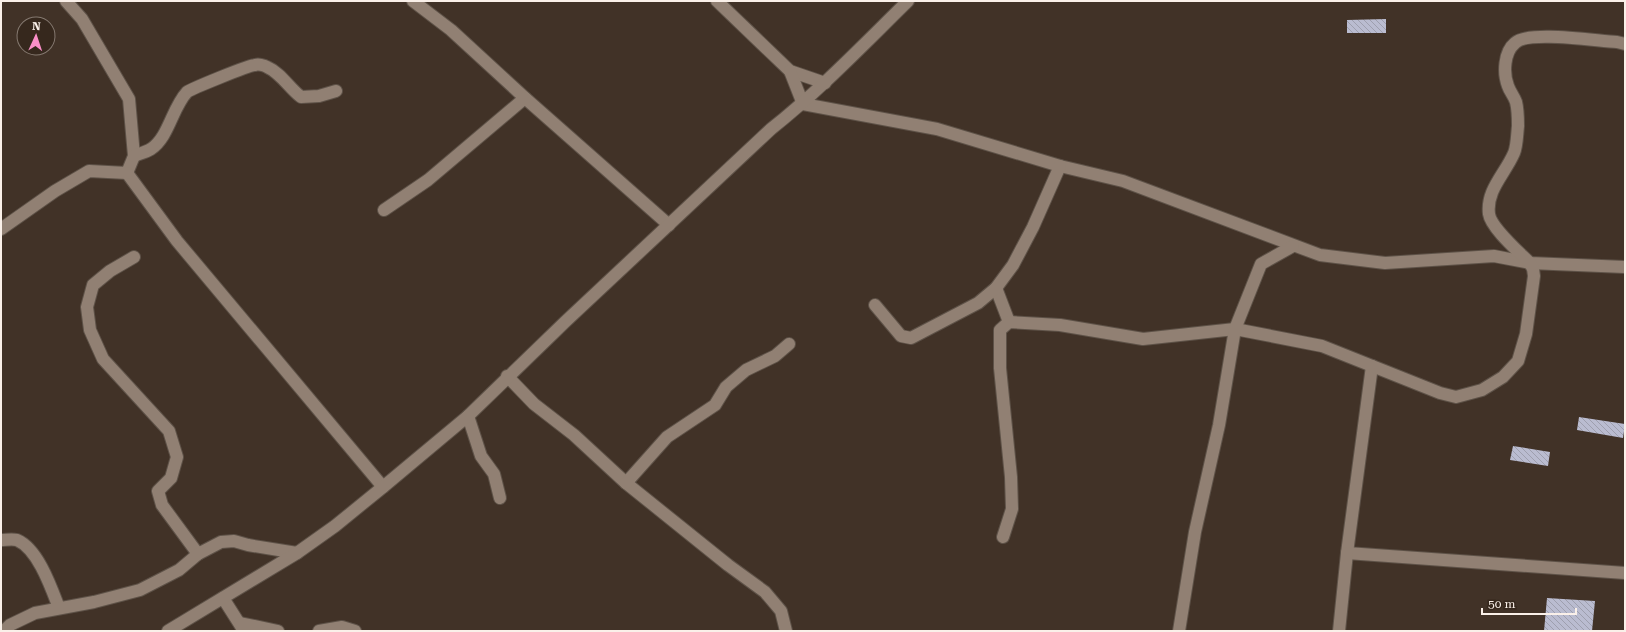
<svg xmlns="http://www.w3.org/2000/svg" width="1626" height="632" viewBox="0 0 1626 632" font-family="'Roboto Serif',serif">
  <defs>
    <pattern id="building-back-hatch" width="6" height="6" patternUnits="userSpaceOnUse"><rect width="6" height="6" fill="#babcd0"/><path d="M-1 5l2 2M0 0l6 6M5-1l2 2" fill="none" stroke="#9e9fae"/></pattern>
  </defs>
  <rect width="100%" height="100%" fill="#413227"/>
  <g fill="url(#building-back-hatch)">
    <path d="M1386,19v14h-39v-13z"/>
    <path d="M1579,417l46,7 -2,14 -46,-8z"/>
    <path d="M1513,446l37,6 -2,14 -38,-6z"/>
    <path d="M1547,598l48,3 -3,30h-48z"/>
  </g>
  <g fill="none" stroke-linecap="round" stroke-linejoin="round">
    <defs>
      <g id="minor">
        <path d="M66,1l16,18 47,80 5,57 -7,17"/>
        <path d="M413,1l38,29 74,68 144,127"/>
        <path d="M717,1l73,70 35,12"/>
        <path d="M790,71l13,33 134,25 123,37 63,15 197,74 65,8 109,-7 36,7 95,4"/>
        <path d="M134,156c5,-2 12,-4 17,-7 18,-12 21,-41 36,-57 4,-3 62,-27 68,-27 3,-1 9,0 12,2 14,6 22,21 34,30l18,-1 17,-5"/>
        <path d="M127,173l50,68 206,246"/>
        <path d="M384,210l44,-30 97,-82"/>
        <path d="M1,229l54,-38 34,-20 38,2"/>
        <path d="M134,257l-24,14 -17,14 -6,22 3,23 13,29 66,72 8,26 -6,21 -13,13 4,14 36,49"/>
        <path d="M996,288l13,34"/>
        <path d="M875,305l26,31 10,2 67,-35 18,-15 17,-23 20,-38 27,-61"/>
        <path d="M1372,366l-25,187 278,20"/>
        <path d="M507,376l27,28 40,31 52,48 102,82 37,27 16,19 5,20"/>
        <path d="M468,416l13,40 13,18 6,24"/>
        <path d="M626,483l41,-46 48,-32 11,-18 20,-17 29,-14 14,-12"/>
        <path d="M1003,537l9,-28 -1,-32 -11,-109v-38l9,-8 51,3 83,14 92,-10 87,17 118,47 16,4 26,-7 21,-13 15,-16 8,-27 8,-58 -1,-7 -3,-6c-11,-11 -39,-35 -41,-49 -3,-24 16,-40 25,-61 3,-7 3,-18 4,-27 0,-8 0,-16 -2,-24 -2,-6 -6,-10 -8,-16 -5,-13 -4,-34 7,-43 13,-13 81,-2 102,-1l8,2"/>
        <path d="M1,540c5,0 11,-1 16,0 21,9 34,47 42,68"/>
        <path d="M223,598l21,33"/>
        <path d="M240,623l38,8"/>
        <path d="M4,631l6,-6 25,-12 59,-11 46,-12 39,-20 19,-16 23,-12 13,-1 14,4 49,8"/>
        <path d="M168,631l129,-78 38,-27 48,-39 85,-71 98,-95 205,-192c49,-39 92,-84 137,-128"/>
        <path d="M319,631l23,-4 13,4"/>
        <path d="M1179,631l16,-99 24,-107 16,-96 26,-65 32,-18"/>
        <path d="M1339,631l8,-78"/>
      </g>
    </defs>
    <use href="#minor" stroke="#5e5248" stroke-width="14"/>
    <use href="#minor" stroke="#918073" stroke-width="12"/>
  </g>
  <rect width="1626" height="632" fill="none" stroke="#faf0e9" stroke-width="4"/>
  <g transform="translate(36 36) rotate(3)"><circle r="19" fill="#36281d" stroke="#84786f"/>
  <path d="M0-3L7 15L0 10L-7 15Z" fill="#fa8fc8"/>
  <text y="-6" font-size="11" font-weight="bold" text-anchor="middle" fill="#faf0e9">N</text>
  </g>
  <path d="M1482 608v6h94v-6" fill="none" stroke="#faf0e9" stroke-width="2"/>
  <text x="1488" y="608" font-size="12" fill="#faf0e9" stroke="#36281d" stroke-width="3" paint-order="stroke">50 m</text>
</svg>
